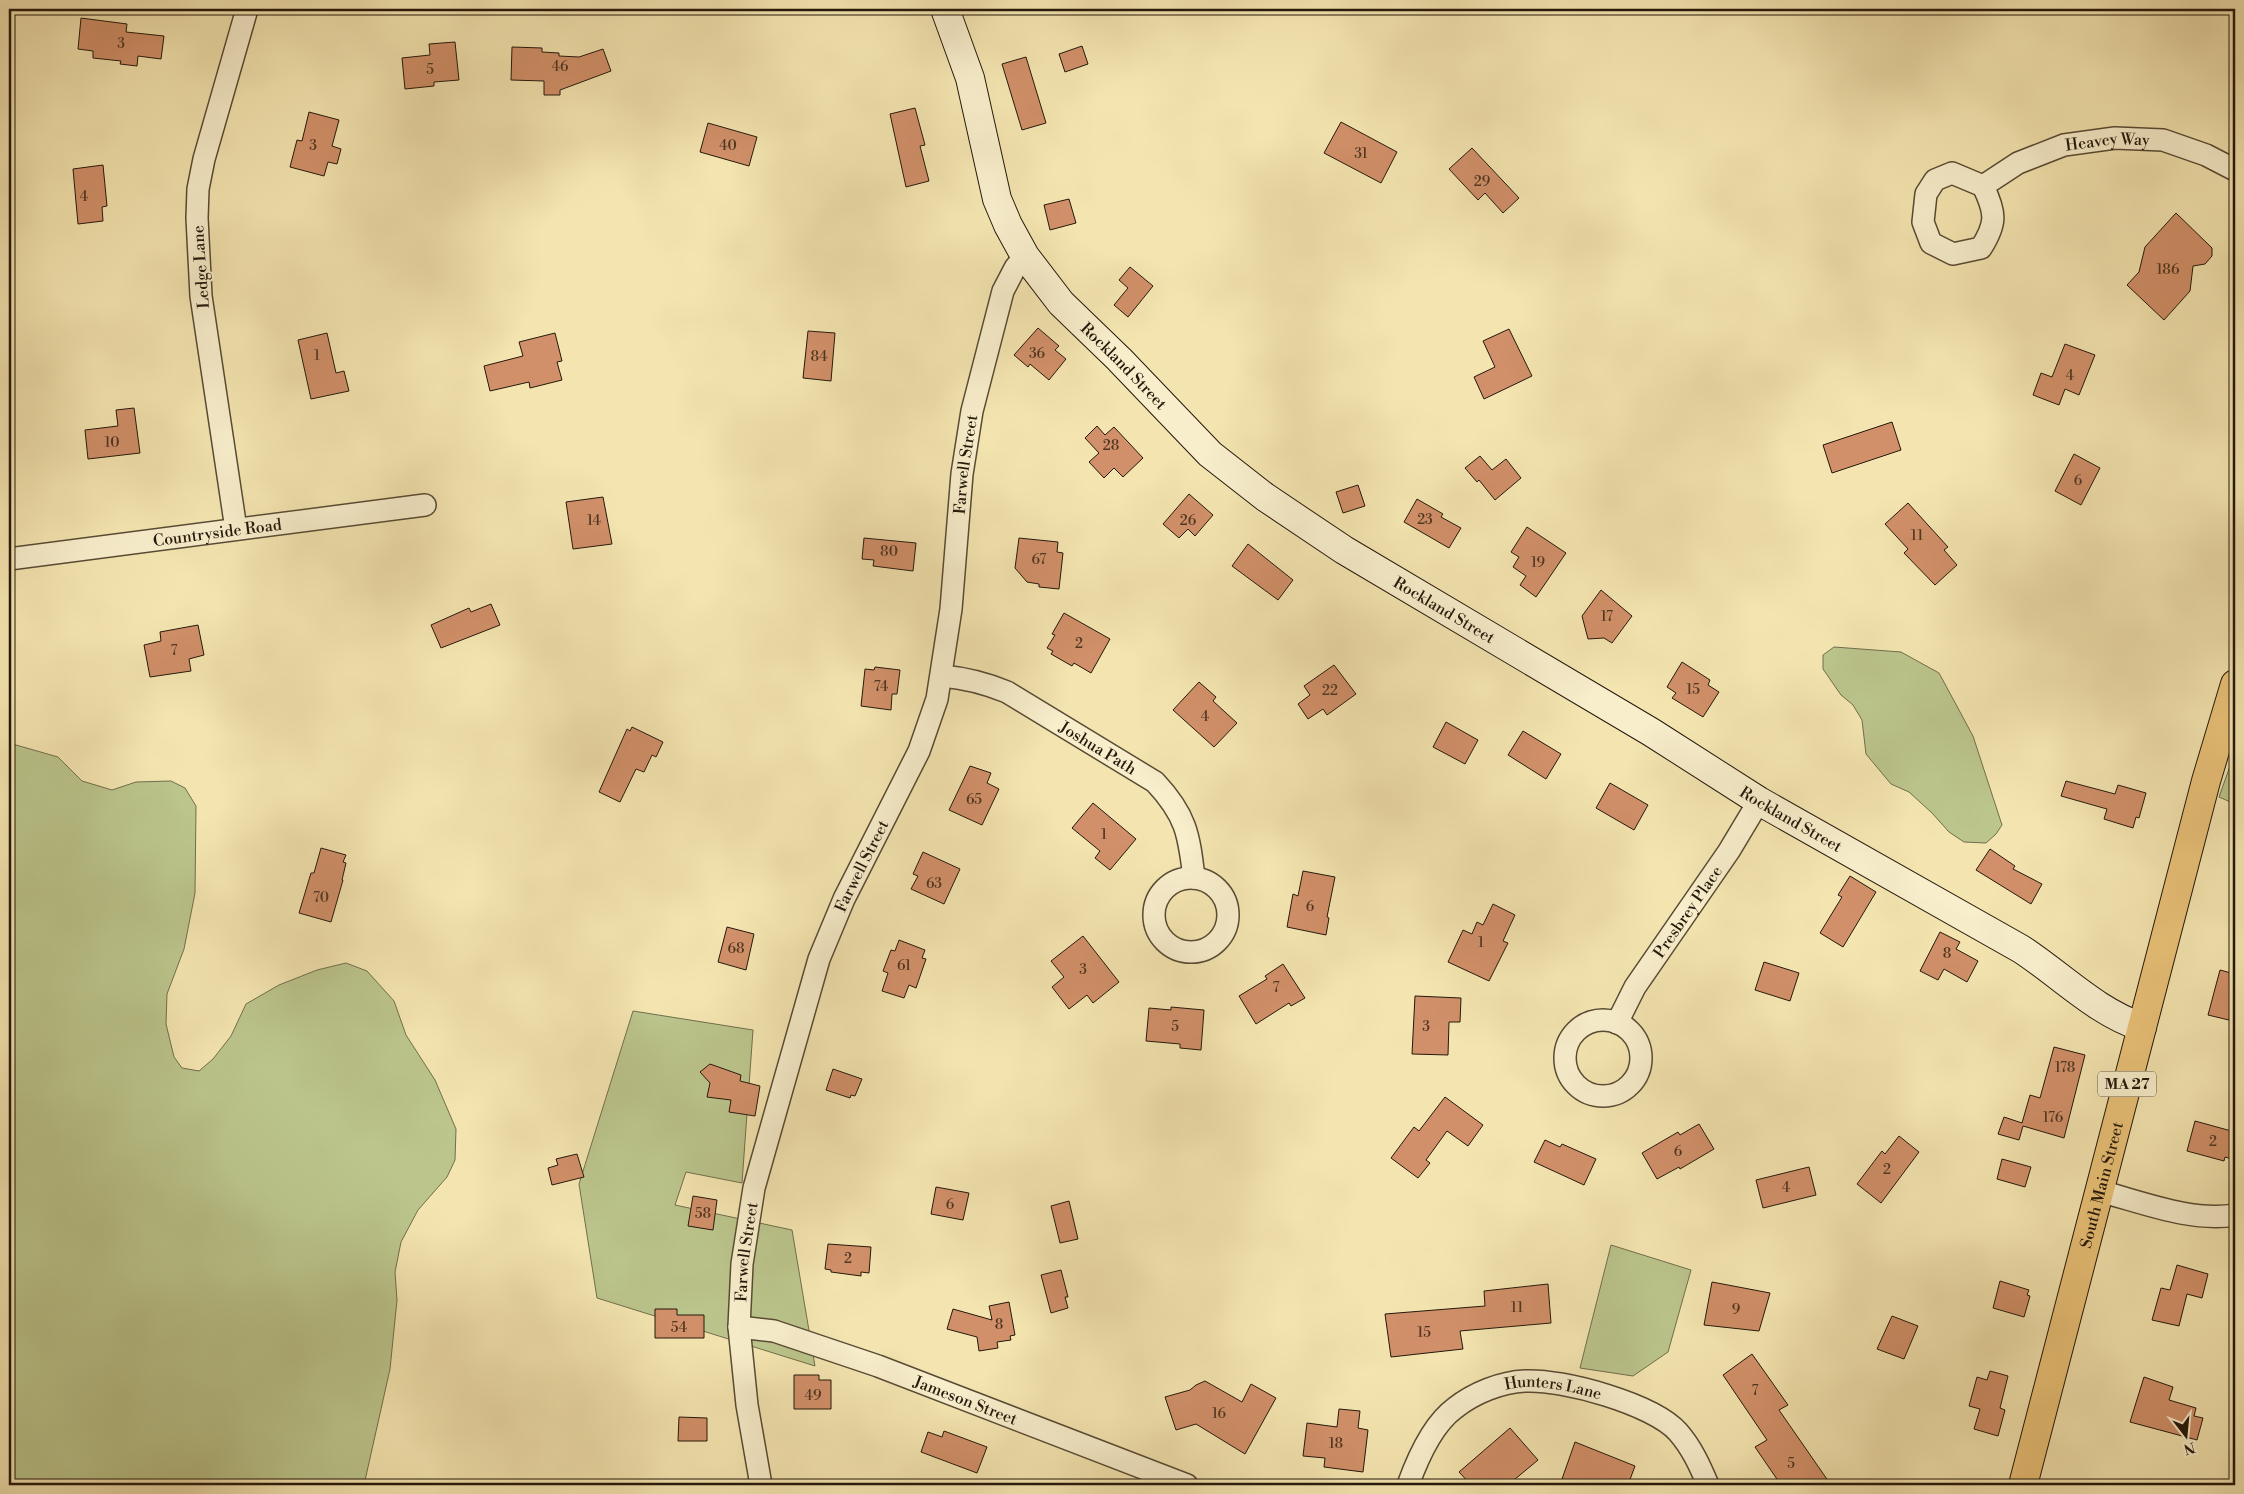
<svg xmlns="http://www.w3.org/2000/svg" width="2244" height="1494" viewBox="0 0 2244 1494" font-family="'Libre Bodoni',serif">
  <rect width="100%" height="100%" fill="#f4e5b0"/>
  <filter id="stains"><feTurbulence type="fractalNoise" baseFrequency=".004" numOctaves="4"/><feColorMatrix values="0 0 0 0 .2 0 0 0 0 .09 0 0 0 0 .02 0 0 0 .5 -.17"/></filter>
  <radialGradient id="worn" r=".72"><stop offset=".6" stop-color="#630" stop-opacity="0"/><stop offset="1" stop-color="#630" stop-opacity=".3"/></radialGradient>
  <g fill="#bbc58c" stroke="#706e4c">
    <path d="M1834,647l67,5 38,21 34,63 29,89 -6,9 -10,9 -22,-1 -15,-10 -17,-19 -23,-21 -18,-8 -25,-30 -4,-34 -9,-15 -12,-10 -18,-26v-14z"/>
    <path d="M9,743l49,14 24,24 30,9 24,-8 35,-1 14,7 11,18 -1,87 -11,56 -17,45 -1,30 8,33 8,11 17,3 14,-12 18,-23 15,-32 33,-19 38,-15 29,-7 21,8 27,30 12,34 29,45 21,49 -1,31 -8,17 -29,33 -17,32 -6,30 2,28 -7,69 -26,116h-355z"/>
    <path d="M2235,752v52l-16,-7z"/>
    <path d="M633,1011l120,19 -11,153 -56,-11 -11,33 117,25 23,136 -218,-68 -18,-114z"/>
    <path d="M1611,1245l80,25 -23,82 -35,24 -53,-8z"/>
  </g>
  <g fill="#d19069" stroke="#24180b">
    <path d="M81,18l46,6 -1,8 38,4 -3,23 -23,-3 -1,10 -17,-2 1,-3 -28,-3v-7l-15,-2z"/>
    <path d="M455,42l4,38 -25,2v4l-29,3 -3,-31 28,-3 -1,-11z"/>
    <path d="M1082,46l6,18 -23,8 -6,-18z"/>
    <path d="M512,47l30,1v4l17,1v3l20,1 24,-8 8,22 -51,19v5h-16v-14l-33,-1z"/>
    <path d="M1026,57l20,66 -24,7 -20,-66z"/>
    <path d="M915,108l10,37 -5,1 9,35 -23,6 -16,-73z"/>
    <path d="M309,112l30,8 -7,26 9,3 -4,15 -9,-2 -4,14 -34,-9 7,-27 5,1z"/>
    <path d="M1341,122l56,30 -16,31 -57,-30z"/>
    <path d="M708,123l49,14 -8,29 -49,-14z"/>
    <path d="M1472,148l47,50 -16,15 -18,-20 -7,7 -29,-31z"/>
    <path d="M103,165l4,41 -5,1 1,14 -25,3 -5,-55z"/>
    <path d="M1069,199l7,24 -26,7 -6,-25z"/>
    <path d="M2176,213l36,35v8l-7,8 -12,2 -3,25 -26,29 -37,-35 12,-13 6,-25z"/>
    <path d="M1130,267l23,19 -25,31 -14,-12 14,-17 -9,-8z"/>
    <path d="M1038,328l21,18 -4,4 11,9 -17,21 -19,-16 -2,3 -14,-12z"/>
    <path d="M1509,329l23,47 -48,23 -10,-22 21,-10 -12,-26z"/>
    <path d="M808,331l27,2 -4,48 -28,-3z"/>
    <path d="M327,333l9,40 8,-2 5,20 -38,8 -13,-59z"/>
    <path d="M555,333l7,28 -5,1 5,18 -32,8 -1,-6 -39,9 -6,-25 39,-10 -4,-14z"/>
    <path d="M2065,344l30,11 -16,40 -14,-6 -6,16 -26,-10 8,-22 11,4z"/>
    <path d="M134,408l6,45 -52,6 -3,-29 33,-4 -2,-16z"/>
    <path d="M1892,422l9,28 -69,23 -9,-28z"/>
    <path d="M1097,426l8,9 9,-8 29,31 -20,19 -9,-9 -10,10 -15,-16 10,-9 -14,-15z"/>
    <path d="M2074,454l26,14 -19,37 -26,-14z"/>
    <path d="M1480,456l12,14 14,-11 15,19 -26,22 -16,-20 -2,2 -12,-14z"/>
    <path d="M1358,485l7,21 -22,7 -7,-21z"/>
    <path d="M1189,494l24,21 -18,21 -7,-7 -9,9 -16,-14z"/>
    <path d="M603,497l9,47 -39,5 -7,-47z"/>
    <path d="M1417,499l26,15 -2,3 20,11 -12,20 -45,-26z"/>
    <path d="M1908,503l40,44 -4,3 13,15 -22,20 -31,-32 4,-4 -23,-25z"/>
    <path d="M1527,527l39,26 -30,44 -16,-12 6,-9 -13,-9 6,-10 -8,-5z"/>
    <path d="M864,538l52,5 -3,28 -40,-5 1,-6 -12,-1z"/>
    <path d="M1019,538l39,4 -1,10 6,1 -4,36 -20,-2v-3l-12,-2 -12,-14z"/>
    <path d="M1248,544l45,36 -15,20 -46,-34z"/>
    <path d="M1601,590l31,26 -20,27 -8,-5 -16,1 -6,-23z"/>
    <path d="M491,604l9,21 -59,23 -10,-23 38,-17 2,4z"/>
    <path d="M1064,613l46,26 -19,34 -17,-10 -2,3 -21,-12 2,-3 -6,-3 8,-13 -3,-1z"/>
    <path d="M198,625l6,30 -15,4 2,12 -41,6 -6,-32 17,-4 -1,-9z"/>
    <path d="M1682,662l28,18 -2,5 11,7 -16,25 -31,-19 4,-5 -9,-6z"/>
    <path d="M1334,665l22,29 -29,21 -4,-6 -15,10 -10,-15 12,-9 -6,-9z"/>
    <path d="M875,667l25,3 -3,24h-5l-1,16 -30,-4 4,-37 9,1z"/>
    <path d="M1199,682l17,15 -3,4 24,22 -23,24 -41,-37z"/>
    <path d="M1446,722l32,18 -13,24 -32,-17z"/>
    <path d="M632,727l31,15 -7,15 -4,-2 -8,17 -8,-3 -16,33 -21,-10 28,-63 3,2z"/>
    <path d="M1523,731l38,23 -15,25 -38,-24z"/>
    <path d="M970,766l21,7 -4,10 12,6 -17,36 -33,-15z"/>
    <path d="M2066,781l49,13 3,-9 28,8 -7,25 -3,-1 -3,11 -29,-9 3,-10 -46,-13z"/>
    <path d="M1610,783l38,22 -14,25 -38,-22z"/>
    <path d="M1093,803l43,36 -26,31 -15,-12 5,-7 -28,-23z"/>
    <path d="M321,848l25,7 -3,7 3,1 -4,17h1l-12,42 -32,-9 12,-40h3z"/>
    <path d="M1990,849l25,17 -2,3 29,15 -11,20 -55,-34z"/>
    <path d="M923,852l37,17 -16,35 -33,-15 7,-13 -5,-2z"/>
    <path d="M1303,871l32,6 -8,40 2,1 -3,17 -39,-8 6,-33 5,2z"/>
    <path d="M1850,876l26,16 -33,55 -23,-14 22,-36 -4,-2z"/>
    <path d="M1493,904l22,11 -12,26 5,2 -19,38 -41,-19 15,-32 9,4 5,-12 6,3z"/>
    <path d="M727,927l27,7 -8,36 -28,-8z"/>
    <path d="M1940,932l20,10 -4,7 22,12 -11,21 -23,-13 -6,11 -18,-9z"/>
    <path d="M1083,936l36,46 -26,21 -6,-8 -18,14 -17,-22 12,-10 -13,-16z"/>
    <path d="M899,940l26,10 -3,8 4,1 -10,29 -7,-3 -5,13 -22,-7 6,-18 -5,-2 8,-21 4,1z"/>
    <path d="M1764,962l35,11 -9,28 -35,-11z"/>
    <path d="M1283,964l22,34 -14,8 -2,-3 -33,21 -17,-28 28,-17 -2,-3z"/>
    <path d="M2220,970l15,4v38l-2,9 -25,-6z"/>
    <path d="M1415,996l46,2 -1,24h-11l-1,33 -36,-1z"/>
    <path d="M1171,1007l33,3 -3,40 -21,-2v-4l-34,-3 3,-33 22,2z"/>
    <path d="M2054,1047l31,8 -21,83 -41,-12 -4,14 -21,-6 6,-17 18,6 8,-28 10,3z"/>
    <path d="M710,1064l31,11 -1,6 20,5 -5,30 -26,-4 2,-12 -24,-3 3,-14 -10,-11z"/>
    <path d="M833,1069l29,10 -7,17 -4,-1 -1,3 -24,-8z"/>
    <path d="M1445,1097l38,28 -15,21 -21,-15 -21,29 4,3 -12,15 -27,-20 23,-31 5,4z"/>
    <path d="M2195,1121l40,11v28l-10,-3 -1,4 -37,-10z"/>
    <path d="M1699,1124l15,25 -34,20 -1,-2 -22,12 -15,-26 36,-21 2,3z"/>
    <path d="M1899,1136l20,16 -38,51 -24,-19 25,-33 3,3z"/>
    <path d="M1545,1140l15,7 2,-3 34,15 -12,26 -50,-23z"/>
    <path d="M577,1154l7,23 -32,8 -4,-17 10,-3 -2,-6z"/>
    <path d="M2002,1159l29,8 -6,20 -28,-8z"/>
    <path d="M1809,1167l7,28 -53,13 -7,-28z"/>
    <path d="M936,1187l33,6 -6,27 -32,-6z"/>
    <path d="M693,1196l24,4 -4,30 -25,-4z"/>
    <path d="M1069,1201l9,38 -18,4 -9,-37z"/>
    <path d="M828,1244l43,3 -2,26 -8,-1v4l-30,-4v-2l-6,-1z"/>
    <path d="M2177,1265l31,9 -6,24 -15,-4 -8,32 -27,-6 9,-32 9,2z"/>
    <path d="M1061,1270l7,27h-3l3,11 -17,5 -10,-38z"/>
    <path d="M2000,1281l29,9 -2,5 3,1 -6,21 -31,-9z"/>
    <path d="M1712,1282l58,11 -11,38 -55,-6z"/>
    <path d="M1548,1284l3,39 -91,8 3,18 -72,8 -6,-43 100,-8 -1,-15z"/>
    <path d="M1009,1302l6,33 -5,1 1,4 -14,2 1,6 -19,3 -2,-14 -30,-8 6,-20 39,11 -3,-14z"/>
    <path d="M655,1309h22v6h27v23h-49z"/>
    <path d="M1892,1316l26,10 -14,33 -27,-10z"/>
    <path d="M1752,1354l36,51 -9,5 52,75h-50l-26,-38 12,-7 -44,-65z"/>
    <path d="M1990,1371l18,5 -8,32 5,2 -7,26 -24,-7 6,-20 -11,-3 8,-29 10,3z"/>
    <path d="M794,1375h25v5h12v29h-37z"/>
    <path d="M2144,1377l29,10 -4,13 27,8 -2,8 9,2 -6,22 -67,-18z"/>
    <path d="M1205,1381l37,21 9,-18 25,14 -31,56 -49,-30 -20,6 -11,-33 25,-7 6,-5z"/>
    <path d="M1339,1409l21,2 -2,17 10,2 -5,42 -39,-5 1,-9 -22,-2 4,-33 30,4z"/>
    <path d="M679,1417l28,1v23h-29z"/>
    <path d="M1510,1428l28,32 -30,25h-37l-12,-13z"/>
    <path d="M944,1431l43,16 -10,26 -56,-21 7,-20 14,5z"/>
    <path d="M1575,1442l60,24 -7,19h-49l-17,-6z"/>
  </g>
  <g fill="none" stroke-linecap="round" stroke-linejoin="round">
    <defs>
      <g id="street">
        <path d="M1952,173l31,13c13,27 14,37 -2,62l-28,6 -22,-11 -8,-21 3,-28 9,-14z"/>
        <path id="s1" d="M1983,186l35,-23 46,-18 51,-7 48,2 43,15 29,15"/>
        <path d="M236,529l-35,-233 -4,-78 1,-29 6,-30 43,-150"/>
        <path id="s2" d="M9,559l416,-54"/>
        <path id="s3" d="M942,676c24,2 43,7 65,16l148,90c31,33 34,52 39,96"/>
        <circle cx="1191" cy="915" r="37"/>
        <circle cx="1603" cy="1058" r="38"/>
        <path id="s4" d="M1617,1023l18,-36 94,-136 30,-50"/>
        <path d="M2099,1191c43,11 91,31 136,24"/>
        <path id="s5" d="M739,1327l35,4 104,35 309,119"/>
        <path id="s6" d="M761,1485l-14,-80 -8,-78 3,-63 12,-76 65,-229 25,-60 75,-148 18,-52 14,-90 11,-135 10,-63 31,-120 12,-23 10,-12"/>
        <path id="s7" d="M1408,1485c9,-25 25,-61 47,-77 19,-15 46,-26 70,-27 38,-2 128,23 153,51 14,16 22,34 30,53"/>
      </g>
      <g id="secondary">
        <path id="s8" d="M945,9l25,69 27,121 11,26 17,31 36,47 58,56 91,95 55,43 79,53 307,182 108,69 262,148c40,26 75,63 121,78"/>
      </g>
      <g id="primary">
        <path id="s9" d="M2023,1485l183,-704 29,-97"/>
      </g>
    </defs>
    <use href="#street" stroke="#584b34" stroke-width="24"/>
    <use href="#secondary" stroke="#24180b" stroke-width="30"/>
    <use href="#primary" stroke="#24180b" stroke-width="30"/>
    <use href="#street" stroke="#f8eecc" stroke-width="21"/>
    <use href="#secondary" stroke="#f8eecc" stroke-width="28"/>
    <use href="#primary" stroke="#eac278" stroke-width="28"/>
  </g>
  <g text-anchor="middle" stroke-width="4" stroke-linejoin="round" paint-order="stroke">
    <g font-size="14" fill="#4f3622">
      <text x="121" y="48">3</text>
      <text x="560" y="71">46</text>
      <text x="430" y="74">5</text>
      <text x="313" y="150">3</text>
      <text x="728" y="150">40</text>
      <text x="1361" y="158">31</text>
      <text x="1482" y="186">29</text>
      <text x="84" y="201">4</text>
      <text x="2168" y="274">186</text>
      <text x="1037" y="358">36</text>
      <text x="317" y="360">1</text>
      <text x="819" y="361">84</text>
      <text x="2070" y="380">4</text>
      <text x="112" y="447">10</text>
      <text x="1111" y="450">28</text>
      <text x="2078" y="485">6</text>
      <text x="1425" y="524">23</text>
      <text x="594" y="525">14</text>
      <text x="1188" y="525">26</text>
      <text x="1917" y="540">11</text>
      <text x="889" y="556">80</text>
      <text x="1039" y="564">67</text>
      <text x="1538" y="567">19</text>
      <text x="1607" y="621">17</text>
      <text x="1079" y="648">2</text>
      <text x="174" y="655">7</text>
      <text x="881" y="691">74</text>
      <text x="1693" y="694">15</text>
      <text x="1330" y="695">22</text>
      <text x="1205" y="721">4</text>
      <text x="974" y="804">65</text>
      <text x="1104" y="839">1</text>
      <text x="934" y="888">63</text>
      <text x="321" y="902">70</text>
      <text x="1310" y="911">6</text>
      <text x="1481" y="947">1</text>
      <text x="736" y="953">68</text>
      <text x="1947" y="958">8</text>
      <text x="904" y="970">61</text>
      <text x="1083" y="974">3</text>
      <text x="1276" y="992">7</text>
      <text x="1175" y="1031">5</text>
      <text x="1426" y="1031">3</text>
      <text x="2065" y="1072">178</text>
      <text x="2053" y="1122">176</text>
      <text x="2213" y="1146">2</text>
      <text x="1678" y="1156">6</text>
      <text x="1887" y="1174">2</text>
      <text x="1786" y="1192">4</text>
      <text x="950" y="1209">6</text>
      <text x="703" y="1218">58</text>
      <text x="848" y="1263">2</text>
      <text x="1517" y="1312">11</text>
      <text x="1736" y="1314">9</text>
      <text x="999" y="1329">8</text>
      <text x="679" y="1332">54</text>
      <text x="1424" y="1337">15</text>
      <text x="1755" y="1395">7</text>
      <text x="813" y="1400">49</text>
      <text x="1219" y="1418">16</text>
      <text x="1336" y="1448">18</text>
      <text x="1791" y="1468">5</text>
    </g>
    <rect fill="#f8eecc" stroke="#645845" stroke-width="1" x="2098" y="1071.5" width="58" height="25" rx="4"/>
    <g font-size="15" font-weight="bold" fill="#24180b">
      <text x="2127" y="1089">MA 27</text>
    </g>
    <g font-size="16" fill="#24180b" stroke="#f8eecc">
      <text dy="6" stroke="none"><textPath href="#s1" startOffset="135">Heavey Way</textPath></text>
      <text transform="translate(200 267) rotate(-94)" y="6">Ledge Lane</text>
      <text dy="6" stroke="none"><textPath href="#s8" startOffset="409">Rockland Street</textPath></text>
      <text dy="6" stroke="none"><textPath href="#s6" startOffset="1060">Farwell Street</textPath></text>
      <text dy="6" stroke="none"><textPath href="#s2" startOffset="210">Countryside Road</textPath></text>
      <text dy="6" stroke="none"><textPath href="#s8" startOffset="814">Rockland Street</textPath></text>
      <text dy="6" stroke="none"><textPath href="#s3" startOffset="174">Joshua Path</textPath></text>
      <text dy="6" stroke="none"><textPath href="#s8" startOffset="1219">Rockland Street</textPath></text>
      <text dy="6" stroke="none"><textPath href="#s6" startOffset="640">Farwell Street</textPath></text>
      <text dy="6" stroke="none"><textPath href="#s4" startOffset="132">Presbrey Place</textPath></text>
      <text dy="6" stroke="none"><textPath href="#s9" startOffset="310">South Main Street</textPath></text>
      <text dy="6" stroke="none"><textPath href="#s6" startOffset="235">Farwell Street</textPath></text>
      <text dy="6" stroke="none"><textPath href="#s7" startOffset="196">Hunters Lane</textPath></text>
      <text dy="6" stroke="none"><textPath href="#s5" startOffset="239">Jameson Street</textPath></text>
    </g>
  </g>
  <rect width="2244" height="1494" fill="none" stroke="#f4e5b0" stroke-width="30"/>
  <rect x="10" y="10" width="2224" height="1474" fill="none" stroke="#24180b" stroke-width="2.5"/>
  <rect x="15" y="15" width="2214" height="1464" fill="none" stroke="#24180b"/>
  <g transform="translate(2186 1436) rotate(164)" stroke="#f8eecc" stroke-width="4" paint-order="stroke">
  <path d="M0-4L9 19L0 12L-9 19Z" fill="#24180b"/>
  <text y="-8" font-size="14" font-weight="bold" text-anchor="middle" fill="#24180b">N</text>
  </g>
  <rect width="100%" height="100%" filter="url(#stains)"/>
  <rect width="100%" height="100%" fill="url(#worn)"/>
</svg>
